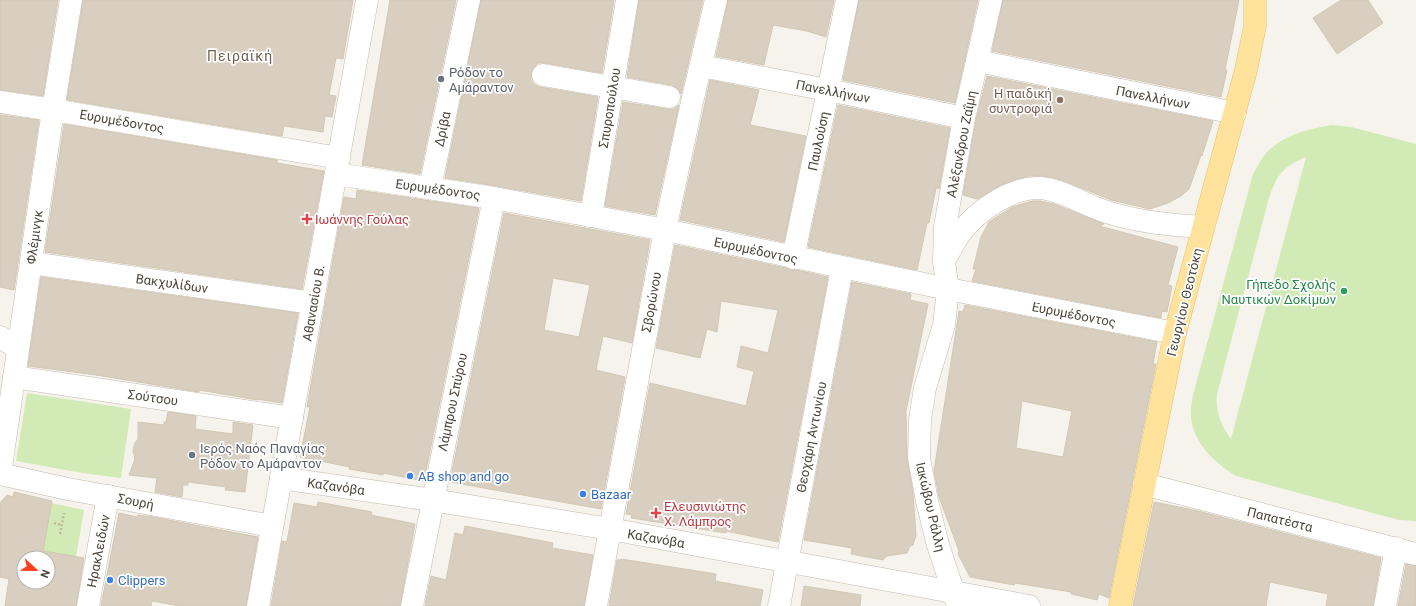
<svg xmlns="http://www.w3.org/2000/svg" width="1416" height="606" viewBox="0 0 1416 606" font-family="Roboto,sans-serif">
  <rect width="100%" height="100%" fill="#f6f3ec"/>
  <g fill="#d2eab5" fill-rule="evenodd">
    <path d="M1332,125l19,2 65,17v377l-17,-1 -163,-44c-21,-13 -43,-33 -45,-59 -1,-7 1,-15 2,-22l60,-221c4,-7 9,-17 15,-23 18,-17 40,-22 64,-26zM1306,157l-75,282c-10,-14 -16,-27 -14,-45l52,-196c8,-23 13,-31 37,-41z"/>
    <path d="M27,393l104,16 -10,69 -39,-5 -66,-12z"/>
    <path d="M51,503l33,7 -8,47 -33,-6z"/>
  </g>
  <g fill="#d8cfc1" stroke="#d3c7b4" fill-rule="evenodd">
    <path d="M0,0h58l-15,96 -43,-6z"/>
    <path d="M83,0h270l-10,59 -7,-1 -7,37 7,1 -4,21 -7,-1 -2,16 -39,-6 -2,10 -215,-36z"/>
    <path d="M390,0h66l-36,174 -58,-9z"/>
    <path d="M481,0h133l-12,73 -57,-10h-7l-4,4 -3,6v7l4,5 5,2 58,10 -17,104 -85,-15 -51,-8z"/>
    <path d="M639,0h64l-22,94 -4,-6 -5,-3 -45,-8z"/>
    <path d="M728,0h106l-8,37 -19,-6 -34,-6 -9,40 -48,-9z"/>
    <path d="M859,0h119l-23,103 -112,-23z"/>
    <path d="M1003,0h236l-14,70h2l-6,27 -229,-46z"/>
    <path d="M1341,0h27l15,23 -46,31 -24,-36z"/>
    <path d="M987,76l226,45 -11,35 -1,-1 -12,34 -8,7 -13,7 -18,6 -39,-9 -49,-20 -19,-4h-14l-15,4 -13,5 -24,14 -14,-4 13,-75z"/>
    <path d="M710,80l49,10 -9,35 56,11 -22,106 -104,-22z"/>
    <path d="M623,102l44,7h7l5,-4 -24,110 -50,-9z"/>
    <path d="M838,105l112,23 -11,61 -3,-1 -7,35h-2l-10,47 -109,-23z"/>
    <path d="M0,115l39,5 -25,170 -14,-3z"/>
    <path d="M64,124l213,36v3l47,8 -22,118 -257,-37z"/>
    <path d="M357,190l122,18 -55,273 -41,-8v2l-34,-6 1,-2 -50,-10 10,-50h-3l37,-210 12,2z"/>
    <path d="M1032,201h8l14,3 50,20 -5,2 79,21 -10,38 4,1 -5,26 -5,-1 -1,7 -189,-37 4,-12h-3l8,-32 8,-15 23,-15z"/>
    <path d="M504,213l146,27 -18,103 -29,-7 -7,34 29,7 -24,132 -151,-27zM553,278l37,7 -11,52 -35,-7z"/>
    <path d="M675,245l111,23 4,2h6l32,7 -50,265 -52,-11v2l-95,-15 1,-3 -6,-1 24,-131 96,23 8,-35 -17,-4 4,-21 27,7 10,-43 -57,-9 -4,31 -10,-3 -7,29 -44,-10z"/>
    <path d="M41,277l257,36 -16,90 -25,-4v1l-58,-10v2l-103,-17 -68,-9z"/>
    <path d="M852,282l59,12 -1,6 18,4 -22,107 1,47 6,35 3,42 -3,10 -3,1 -3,7 -20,3 -4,4 -32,-6 1,-6 -48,-8z"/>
    <path d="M965,305l192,37 -4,22h3l-47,234 -10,-4 -2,6 -26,-6v-2l-56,-9 -1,2 -44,-8 -12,-23 1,-3 -20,-54 -5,-26 25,-160 4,1zM1022,401l50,10 -9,46 -47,-9z"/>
    <path d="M168,412l28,4 -1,13 38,5v-12l20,3 -8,67 -20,-2 1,-3 -38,-5v3h-5l-1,12 -27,-5 2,-14 -28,-3 6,-16 -2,-9 2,-7 3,-4v-17l26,3v-3h2z"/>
    <path d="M14,492l38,9 -9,50 41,7 -8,48h-71l4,-27 -9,-2v-74l7,-8 6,2zM24,558h24v24h-24z"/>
    <path d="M318,502l54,10 -1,3 44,9 -15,82h-129l11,-65 5,1 7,-39 23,4z"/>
    <path d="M1154,502l40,8 187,48 -8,48h-47l2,-12 -58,-12 -4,24h-133z"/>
    <path d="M119,513l18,4 1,-2 15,2 105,20 -12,69h-66l-28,-5 -1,5h-50z"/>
    <path d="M465,526l88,17 -1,5 41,7 -9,51h-159l6,-30 15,4 9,-47 8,2z"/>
    <path d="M621,559l95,15 -1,7 48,9 -3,16h-151l8,-46h3z"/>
    <path d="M1406,564l10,2v40h-18z"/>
    <path d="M804,586l57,9 -1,11h-59z"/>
  </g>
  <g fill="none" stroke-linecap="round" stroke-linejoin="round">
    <defs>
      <g id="minor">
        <path d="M977,61l258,52"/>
        <path d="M701,66l127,24 136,28"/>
        <path d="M543,75l126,22"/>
        <path d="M0,102l53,8 286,48"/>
        <path d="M336,174l158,24 97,18 74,14 283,59 227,44"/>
        <path d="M430,188l39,-188"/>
        <path d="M591,216l36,-216"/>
        <path d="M793,258l54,-258"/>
        <path d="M945,259c5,-8 9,-17 14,-24 16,-23 53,-49 82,-47 22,2 45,18 66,24 31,10 63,13 96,15"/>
        <path d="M31,263l282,40"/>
        <path d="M0,337l18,11"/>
        <path d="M14,377l278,41"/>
        <path d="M0,474l53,-364 18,-110"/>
        <path d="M0,474l68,15 204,37"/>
        <path d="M281,478l151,22 178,29 419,77"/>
        <path d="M1144,484l272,70"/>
        <path d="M957,603l-19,-58 -11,-44 -8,-43 1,-39 5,-31 19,-63 4,-36 -4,-27 1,-35 19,-109 27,-118"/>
        <path d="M88,606l20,-110"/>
        <path d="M258,606l109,-606"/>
        <path d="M412,606l82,-408"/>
        <path d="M596,606l69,-376 27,-128 24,-102"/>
        <path d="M779,606l63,-338"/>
        <path d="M1385,606l11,-58"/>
      </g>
      <path id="major" d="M1120,606l55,-273 71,-263 9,-44v-26"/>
    </defs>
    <use href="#minor" stroke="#c2bbae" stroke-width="23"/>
    <use href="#major" stroke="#e6c16a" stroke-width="23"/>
    <g stroke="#c4b79f" stroke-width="2.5" stroke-dasharray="2 2" stroke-linecap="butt">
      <path d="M54,523l8,2"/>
      <path d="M60,534l4,-21"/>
    </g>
    <use href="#minor" stroke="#fff" stroke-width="22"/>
    <use href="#major" stroke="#ffe39c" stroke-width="22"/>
  </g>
  <g fill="#6b7280" stroke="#fff" stroke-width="1.5">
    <circle cx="441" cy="79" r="4"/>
    <circle cx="192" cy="455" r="4"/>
  </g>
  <circle fill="#8d6e63" stroke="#fff" stroke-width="1.5" cx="1060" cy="100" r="4"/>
  <g fill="#e0444e" stroke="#fff" stroke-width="1.5">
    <path d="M305 213h4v4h4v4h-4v4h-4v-4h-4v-4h4z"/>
    <path d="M654 507h4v4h4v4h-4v4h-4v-4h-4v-4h4z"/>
  </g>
  <circle fill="#2e9e5b" stroke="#fff" stroke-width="1.5" cx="1344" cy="291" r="4"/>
  <g fill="#3f7fe0" stroke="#fff" stroke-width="1.5">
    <circle cx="410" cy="476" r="4"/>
    <circle cx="583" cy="494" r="4"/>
    <circle cx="110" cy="580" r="4"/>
  </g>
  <g text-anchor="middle" stroke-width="3.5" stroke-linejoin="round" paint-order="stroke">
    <g font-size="13" fill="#5b616d" stroke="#fff" text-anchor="start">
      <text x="449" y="77">Ρόδον το<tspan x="449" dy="15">Αμάραντον</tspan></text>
      <text x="200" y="453">Ιερός Ναός Παναγίας<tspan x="200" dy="15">Ρόδον το Αμάραντον</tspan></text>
    </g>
    <g font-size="13" fill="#4b4439" stroke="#fff">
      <text transform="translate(833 91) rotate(11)" y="5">Πανελλήνων</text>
      <text transform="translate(1153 97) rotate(11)" y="5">Πανελλήνων</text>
      <text transform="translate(609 108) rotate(-81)" y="5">Σπυροπούλου</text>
      <text transform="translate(122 121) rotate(10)" y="5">Ευρυμέδοντος</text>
      <text transform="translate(442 129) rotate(-78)" y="5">Δρίβα</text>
      <text transform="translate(818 141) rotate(-78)" y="5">Παυλούση</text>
      <text transform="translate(961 144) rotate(-79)" y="5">Αλέξανδρου Ζαΐμη</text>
      <text transform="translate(438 189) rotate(8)" y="5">Ευρυμέδοντος</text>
      <text transform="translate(34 237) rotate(-82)" y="5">Φλέμινγκ</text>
      <text transform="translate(756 250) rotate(12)" y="5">Ευρυμέδοντος</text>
      <text transform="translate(172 283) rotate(8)" y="5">Βακχυλίδων</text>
      <text transform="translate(651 302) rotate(-80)" y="5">Σβορώνου</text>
      <text transform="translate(1184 302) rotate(-76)" y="5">Γεωργίου Θεοτόκη</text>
      <text transform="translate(313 303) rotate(-80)" y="5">Αθανασίου Β.</text>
      <text transform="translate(1074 314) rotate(11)" y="5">Ευρυμέδοντος</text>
      <text transform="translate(153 397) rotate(8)" y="5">Σούτσου</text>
      <text transform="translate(452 402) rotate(-78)" y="5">Λάμπρου Σπύρου</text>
      <text transform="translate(811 437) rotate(-79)" y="5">Θεοχάρη Αντωνίου</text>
      <text transform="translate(336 486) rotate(8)" y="5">Καζανόβα</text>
      <text transform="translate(136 501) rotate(11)" y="5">Σουρή</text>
      <text transform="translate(931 507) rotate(77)" y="5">Ιακώβου Ράλλη</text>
      <text transform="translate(1280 519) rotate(14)" y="5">Παπατέστα</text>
      <text transform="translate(656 538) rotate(10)" y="5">Καζανόβα</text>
      <text transform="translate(98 551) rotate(-79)" y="5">Ηρακλειδών</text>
    </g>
    <g font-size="13" fill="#785e54" stroke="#fff" text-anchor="end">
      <text x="1052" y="98">Η παιδική<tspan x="1052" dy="15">συντροφιά</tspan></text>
    </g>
    <g font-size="13" fill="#be3a42" stroke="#fff" text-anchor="start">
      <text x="315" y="224">Ιωάννης Γούλας</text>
      <text x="664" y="511">Ελευσινιώτης<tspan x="664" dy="15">Χ. Λάμπρος</tspan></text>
    </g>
    <g font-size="13" fill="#27864d" stroke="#fff" text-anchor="end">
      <text x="1336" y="289">Γήπεδο Σχολής<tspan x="1336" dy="15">Ναυτικών Δοκίμων</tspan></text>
    </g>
    <g font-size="13" fill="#366cbe" stroke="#fff" text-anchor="start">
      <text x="418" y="481">AB shop and go</text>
      <text x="591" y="499">Bazaar</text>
      <text x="118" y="585">Clippers</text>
    </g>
    <g font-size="14" letter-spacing="1" fill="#6e6250" stroke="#fff">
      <text x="240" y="61">Πειραϊκή</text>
    </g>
  </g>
  <g transform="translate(36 570) rotate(112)"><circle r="19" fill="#ffffff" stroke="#b7b4b0"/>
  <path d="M0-3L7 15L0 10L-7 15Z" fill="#fc3f1d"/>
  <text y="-6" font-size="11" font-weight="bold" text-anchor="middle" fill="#4b4439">N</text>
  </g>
</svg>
